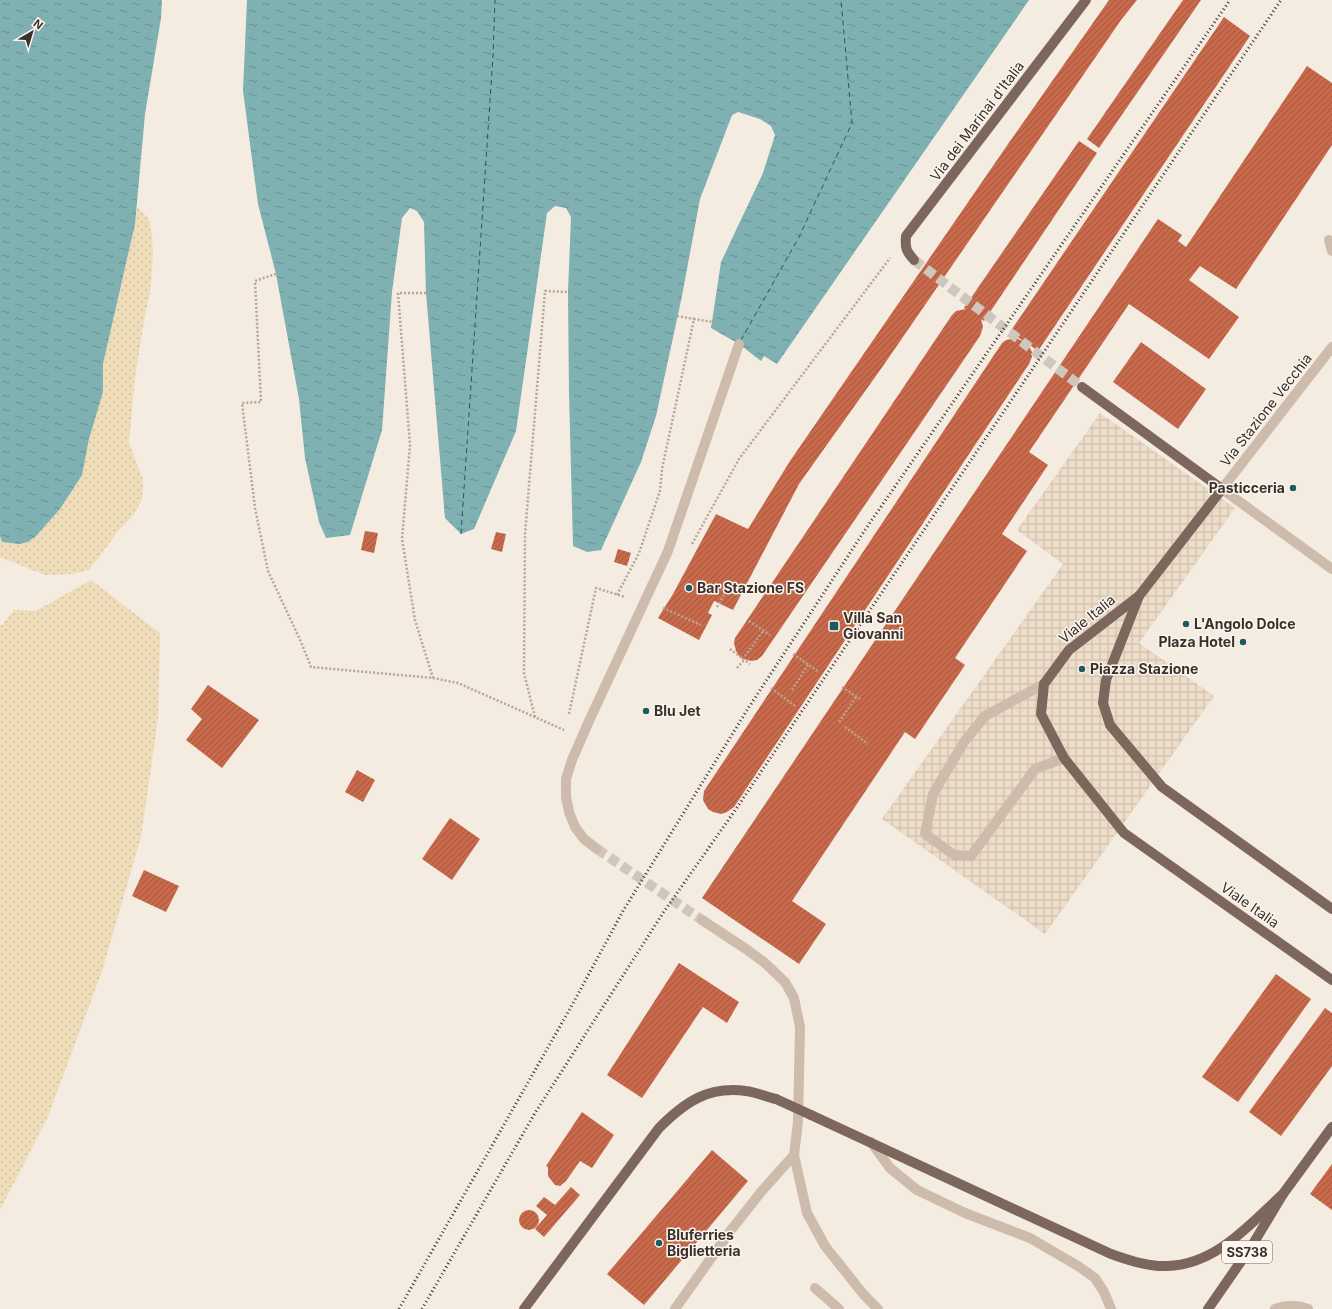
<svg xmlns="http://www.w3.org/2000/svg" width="1332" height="1309" viewBox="0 0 1332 1309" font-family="Inter,sans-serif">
  <defs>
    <pattern id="sand-dots" width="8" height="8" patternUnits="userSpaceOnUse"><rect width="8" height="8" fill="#efdcb8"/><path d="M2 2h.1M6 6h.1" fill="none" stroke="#cebd9e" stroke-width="1.8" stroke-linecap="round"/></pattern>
    <pattern id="plaza-grid" width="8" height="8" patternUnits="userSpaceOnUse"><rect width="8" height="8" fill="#ecdcc8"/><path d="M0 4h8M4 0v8" fill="none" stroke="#cbbdac"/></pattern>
    <pattern id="water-ripples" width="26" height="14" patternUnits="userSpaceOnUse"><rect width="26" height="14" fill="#7fb0b2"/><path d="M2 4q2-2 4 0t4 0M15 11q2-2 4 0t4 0" fill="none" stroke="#699091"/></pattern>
    <pattern id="building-hatch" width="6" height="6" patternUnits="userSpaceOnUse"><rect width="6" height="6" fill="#c8694b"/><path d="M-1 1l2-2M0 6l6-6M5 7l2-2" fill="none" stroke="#a4573f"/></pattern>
  </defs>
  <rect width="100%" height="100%" fill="#f4ebe1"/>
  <g fill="url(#sand-dots)">
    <path d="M137,207l12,12 3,18 1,19 -3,36 -5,23 -10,62 -6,65 14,38 -1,20 -8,14 -15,16 -30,40 -16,4 -28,1 -45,-18v-21l2,6 17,2 9,-2 8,-6 24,-27 22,-34 7,-36 14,-47v-28l24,-104z"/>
    <path d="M91,580l69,53 -2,86 -17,118 -39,134 -55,148 -47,91v-585h2l12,-15 22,1z"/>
  </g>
  <path fill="url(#plaza-grid)" d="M1100,413l135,95 -96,135 75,53 -169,238 -163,-115 181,-255 -46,-34z"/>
  <g fill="url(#water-ripples)">
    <path d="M0,0h162l-1,18 -16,96 -10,110 -32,140v28l-14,47 -7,36 -22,34 -24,27 -8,6 -9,2 -17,-2 -2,-6z"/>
    <path d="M247,0h782l-252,364 -13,-8 -3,5 -22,-17 -28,-16 10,-66 42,-89 12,-38 -4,-9 -11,-7 -22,-7 -6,3 -32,84 -18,97 -26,120 -15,46 -40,88 -14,2 -14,-6 -4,-153 -1,-101 3,-75 -5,-9 -11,-2 -8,7 -31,218 -42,98 -13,5 -16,-16 -19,-225 -2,-71 -7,-11 -7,-3 -8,10 -10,74 -10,138 -32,105 -24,3 -7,-16 -14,-64 -6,-59 -23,-125 -18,-70 -15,-113z"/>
  </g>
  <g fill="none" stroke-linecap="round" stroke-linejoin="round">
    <g stroke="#1f5a5e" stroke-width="1" stroke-dasharray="5 4" stroke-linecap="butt">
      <path d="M741,340l58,-103 53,-114 -11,-123"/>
      <path d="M461,534l32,-478 2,-56"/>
    </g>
  </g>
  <g fill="url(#building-hatch)">
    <path d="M1109,0h28l-16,20 -238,346 -84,118 -66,126 -19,-9 -6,12 4,2 -13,25 -41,-22 15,-24 43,-80 32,15 42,-68 216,-314z"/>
    <path d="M1183,0h18l-102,148 -12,-9z"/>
    <path d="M1224,17l26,19 -212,315 -11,-8 5,9v5l-3,7 -295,443 -7,5 -6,2 -8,-2 -5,-3 -5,-9 1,-9 298,-448 4,-3 10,-2 9,4 -15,-10z"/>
    <path d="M1307,66l25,17v62l-96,144 -36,-23 -11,14 50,37 -30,42 -80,-55 -100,148 19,13 -46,69 25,17 -72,107 10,7 -50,74 -10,-7 -113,169 34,23 -27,40 -97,-66 456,-679 24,16 -4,6 8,6z"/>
    <path d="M1079,141l18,12 -113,168 -3,-2 2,8 -3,9 -218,320 -5,4 -5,1 -9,-2 -4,-3 -3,-5 -2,-8 1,-5 217,-323 4,-4 10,-2 -2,-1z"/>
    <path d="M1141,342l65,47 -28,40 -65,-47z"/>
    <path d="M365,531l13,2 -4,20 -13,-3z"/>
    <path d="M496,532l10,2 -4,18 -11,-3z"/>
    <path d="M618,549l13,4 -4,13 -13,-4z"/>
    <path d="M208,685l51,35 -37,48 -36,-28 16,-21 -11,-10z"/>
    <path d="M357,770l18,10 -12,22 -18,-10z"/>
    <path d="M450,818l30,21 -28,41 -30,-21z"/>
    <path d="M144,870l35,16 -13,26 -34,-16z"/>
    <path d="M679,963l60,39 -12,21 -24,-16 -61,91 -35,-23z"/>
    <path d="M1276,974l35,25 -73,103 -36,-25z"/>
    <path d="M1325,1008l7,5v53l-51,70 -32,-24z"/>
    <path d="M582,1112l32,23 -22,33 -12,-7 -14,20 -6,5 -5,-1 -7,-9v-9l-2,-1z"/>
    <path d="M712,1150l36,31 -104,124 -37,-31z"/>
    <path d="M1332,1164v46l-22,-16z"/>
    <path d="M571,1187l9,8 -36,42 -9,-8 12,-14 -11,-9 8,-9 11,8z"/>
    <circle cx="529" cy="1220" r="10"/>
  </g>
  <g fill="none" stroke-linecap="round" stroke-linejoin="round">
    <path stroke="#cfc6bd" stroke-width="10" stroke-dasharray="10 5" stroke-linecap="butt" d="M597,849l105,71"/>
    <path stroke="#cfc6bd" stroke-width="10" stroke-dasharray="10 5" stroke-linecap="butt" d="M914,260l168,127"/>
    <g stroke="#b9a596" stroke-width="2.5" stroke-dasharray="2 2" stroke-linecap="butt">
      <path d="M276,274l-21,7 6,121 -19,1 13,105 13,63 33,71 10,25 122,11 25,5 106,47"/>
      <path d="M426,293h-28l12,152 -8,94 13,81 18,58"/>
      <path d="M677,316l17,3"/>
      <path d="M692,544l47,-85 151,-201"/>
      <path d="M617,595l22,-42 21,-62 2,-22 32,-150 19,3"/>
      <path d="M717,607l12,-21 10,6"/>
      <path d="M663,608l38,17"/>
      <path d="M749,621l21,14"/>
      <path d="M730,649l20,15"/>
      <path d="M793,654l26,18"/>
      <path d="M745,656l18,-25"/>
      <path d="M737,668l7,-8"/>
      <path d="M842,687l18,12"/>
      <path d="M771,688l24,18"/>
      <path d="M792,690l16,-25"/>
      <path d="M569,714l27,-126 29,9"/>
      <path d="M535,717l-11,-44 1,-139 20,-243 23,1"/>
      <path d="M839,722l17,-25"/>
      <path d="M845,727l23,17"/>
    </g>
    <g stroke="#cdbbac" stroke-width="10">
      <path d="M1329,240l3,11"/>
      <path d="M1332,347l-110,142 110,80"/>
      <path d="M1044,684l-59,32 -21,26 -31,52 -8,40 29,21 17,1 64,-87 29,-11"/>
      <path d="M597,849l-13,-10 -9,-12 -6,-15 -3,-15v-18l6,-19 17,-39 79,-170 71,-207"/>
      <path d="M702,920l44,29 19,14 20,19 9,16 6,29 -2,95 -4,33 13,58 18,33 39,49 14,14"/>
      <path d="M871,1142l19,26 27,22 48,23 65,25 48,28 17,12 9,14 7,17"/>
      <path d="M815,1288l24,21"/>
      <path d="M675,1309l56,-79 30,-38 33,-37"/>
      <path d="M1275,1309c10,-4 23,-4 33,0"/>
    </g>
    <g stroke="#7d675c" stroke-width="10">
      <path d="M914,260c-8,-9 -9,-12 -8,-24l180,-236"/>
      <path d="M1082,387l140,102 -83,107 -70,54 -25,34 -3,30 23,44 60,75 208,147"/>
      <path d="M1139,596l-33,84 -3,23 7,22 52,62 170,122"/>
      <path d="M811,1115l300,139c18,6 37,13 56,12 49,-1 83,-42 116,-72"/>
      <path d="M524,1309l135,-181c26,-26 49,-42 87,-37 10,1 20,6 30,8"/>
      <path d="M1208,1309l45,-65 30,-50 49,-67"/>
    </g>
    <g stroke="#3b302b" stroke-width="3" stroke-dasharray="1 3" stroke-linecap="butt">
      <path d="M399,1309l172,-302 52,-96 126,-204 116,-177 365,-530"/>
      <path d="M422,1309l113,-196 128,-200 73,-104 545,-809"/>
    </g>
    <path stroke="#7d675c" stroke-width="10" d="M776,1099l35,16"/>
  </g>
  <g fill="#1f5a5e" stroke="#fbf5ee" stroke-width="1.5">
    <circle cx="1293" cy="488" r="4"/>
    <circle cx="689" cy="588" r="4"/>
    <circle cx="1186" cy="624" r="4"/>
    <rect x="829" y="621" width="10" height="10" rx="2"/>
    <circle cx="1243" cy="642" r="4"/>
    <circle cx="1082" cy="669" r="4"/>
    <circle cx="646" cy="711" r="4"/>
    <circle cx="659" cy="1243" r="4"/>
  </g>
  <g text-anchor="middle" stroke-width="3" stroke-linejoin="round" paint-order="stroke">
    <rect fill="#fbf5ee" stroke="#756b66" stroke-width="1" x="1222" y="1241" width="50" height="22" rx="3"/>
    <g font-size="13" font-weight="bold" fill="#3b302b">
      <text x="1247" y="1257">SS738</text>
    </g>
    <g font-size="14" fill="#3b302b" stroke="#fbf5ee">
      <text transform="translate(977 121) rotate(-53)" y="5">Via dei Marinai d'Italia</text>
      <text transform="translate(1266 410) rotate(-52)" y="5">Via Stazione Vecchia</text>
      <text transform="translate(1087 619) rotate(-39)" y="5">Viale Italia</text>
      <text transform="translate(1250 905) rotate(35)" y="5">Viale Italia</text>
    </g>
    <g font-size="14" font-weight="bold" fill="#3b302b" stroke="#fbf5ee" text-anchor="start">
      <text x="1285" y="493" text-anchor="end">Pasticceria</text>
      <text x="697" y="593">Bar Stazione FS</text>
      <text x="843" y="623">Villa San<tspan x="843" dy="16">Giovanni</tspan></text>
      <text x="1194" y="629">L'Angolo Dolce</text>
      <text x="1235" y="647" text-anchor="end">Plaza Hotel</text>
      <text x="1090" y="674">Piazza Stazione</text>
      <text x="654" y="716">Blu Jet</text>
      <text x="667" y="1240">Bluferries<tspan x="667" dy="16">Biglietteria</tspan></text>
    </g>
  </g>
  <g transform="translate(32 32) rotate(38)" stroke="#fbf5ee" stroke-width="3" paint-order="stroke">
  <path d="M0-3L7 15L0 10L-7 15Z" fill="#3b302b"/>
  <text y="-6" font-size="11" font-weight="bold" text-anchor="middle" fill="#3b302b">N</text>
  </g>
</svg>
